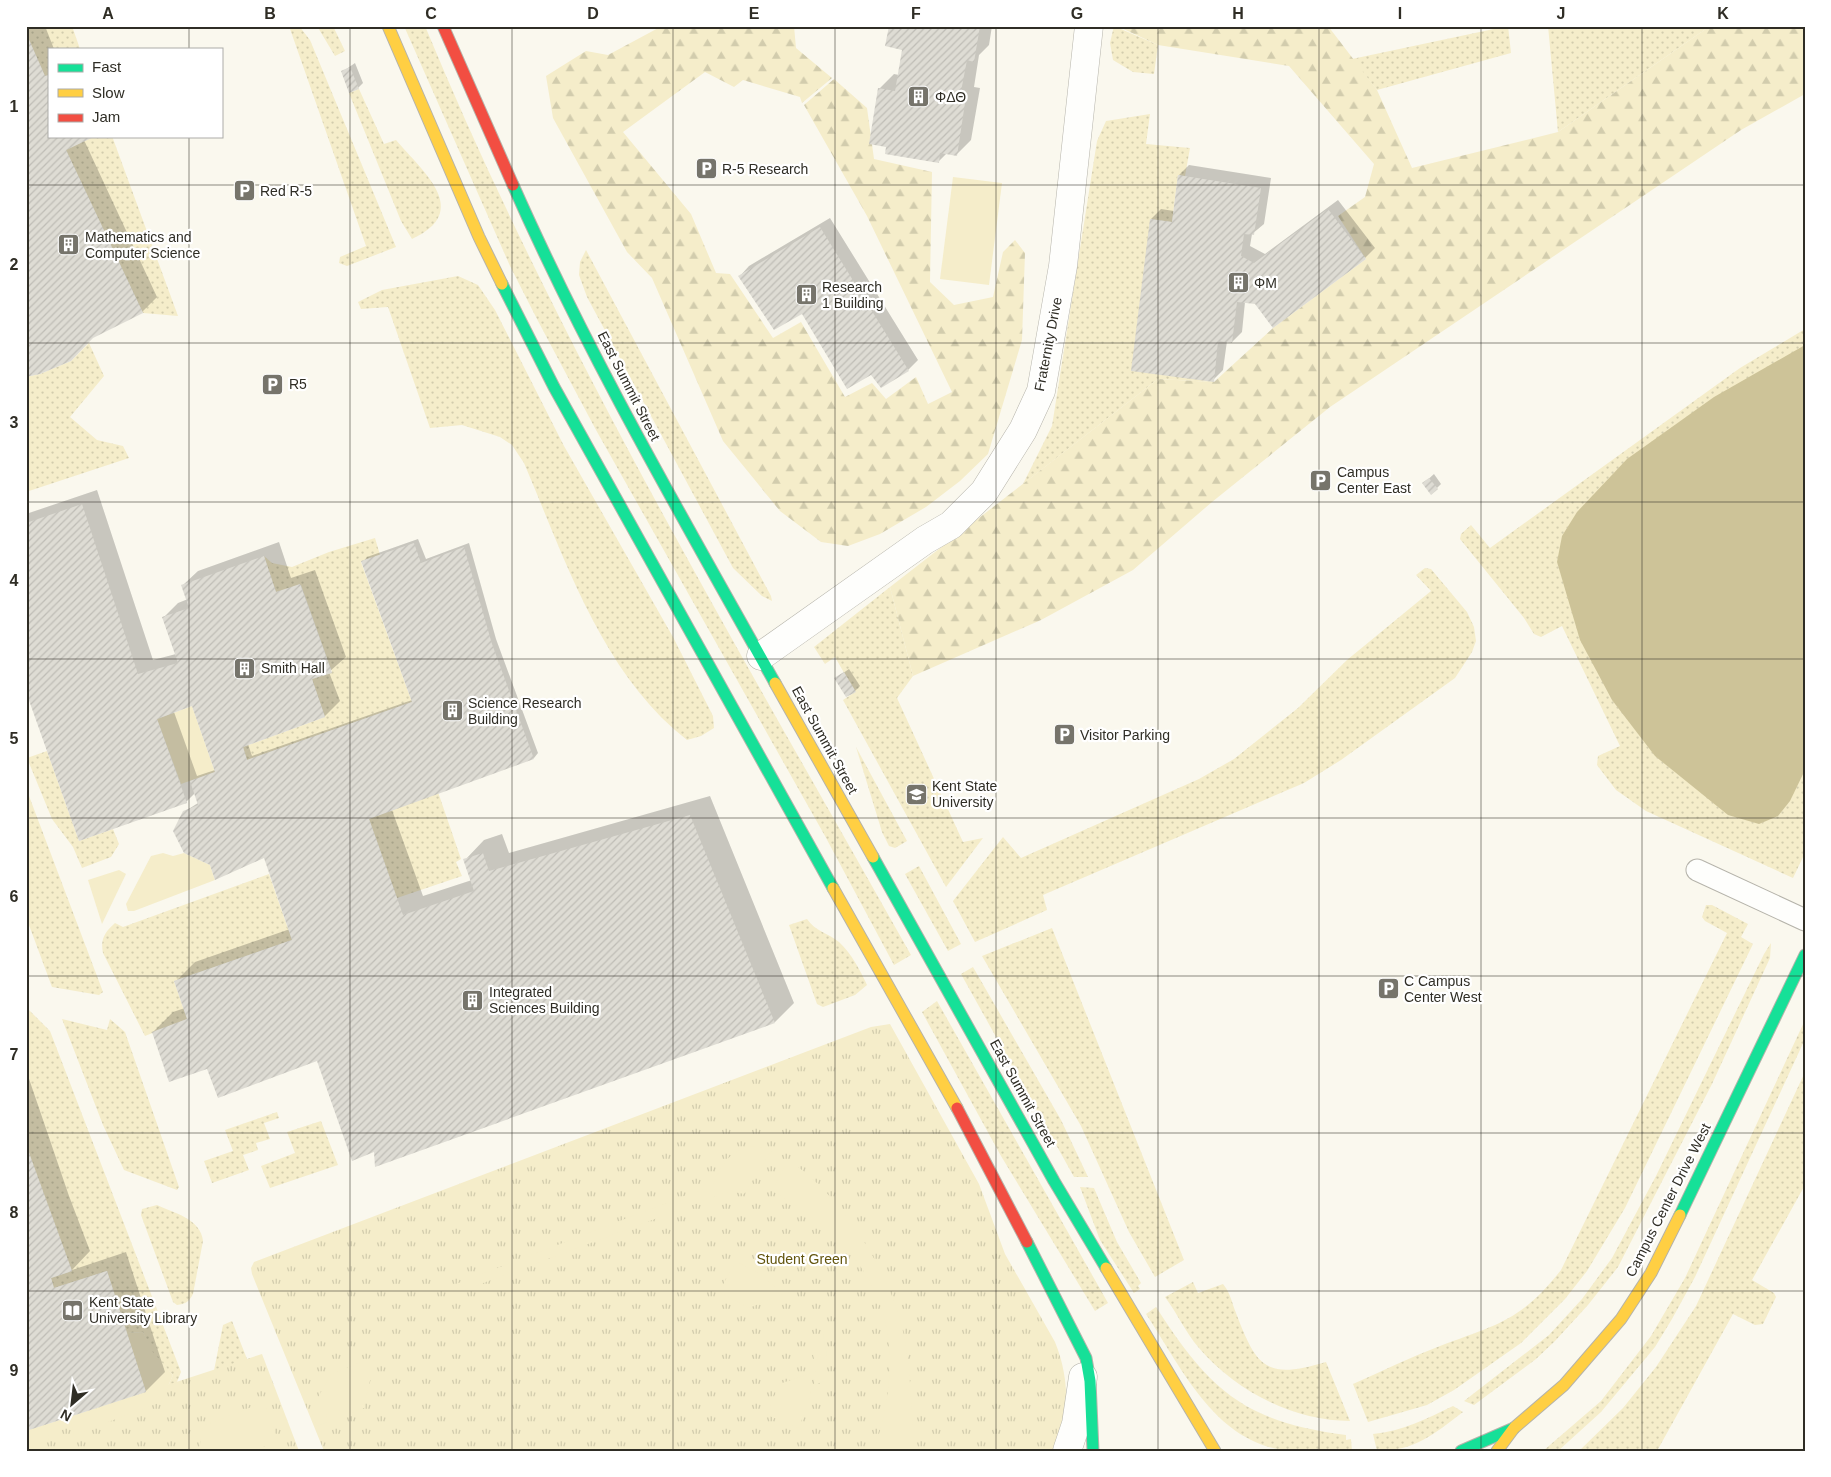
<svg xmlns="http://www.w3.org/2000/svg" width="1831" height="1477" viewBox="0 0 1831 1477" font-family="Arial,sans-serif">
  <defs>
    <pattern id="grass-dots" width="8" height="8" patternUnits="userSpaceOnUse" patternTransform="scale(1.25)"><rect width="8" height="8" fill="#f5edca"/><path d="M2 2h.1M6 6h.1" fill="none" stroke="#d2ccad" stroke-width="1.8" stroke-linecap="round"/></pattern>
    <pattern id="forest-firs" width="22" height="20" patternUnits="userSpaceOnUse" patternTransform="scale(1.25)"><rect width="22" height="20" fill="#f5edca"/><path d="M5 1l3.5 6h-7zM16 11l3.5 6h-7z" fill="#d2ccad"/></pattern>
    <pattern id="park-tufts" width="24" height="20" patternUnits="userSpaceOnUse" patternTransform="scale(1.25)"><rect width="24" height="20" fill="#f5edca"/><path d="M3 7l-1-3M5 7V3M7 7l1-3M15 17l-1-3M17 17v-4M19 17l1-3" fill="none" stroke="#d2ccad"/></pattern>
    <pattern id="building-hatch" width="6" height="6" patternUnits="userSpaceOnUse" patternTransform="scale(1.25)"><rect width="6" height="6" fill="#dedcd4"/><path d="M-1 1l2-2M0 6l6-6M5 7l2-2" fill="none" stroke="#bfbdb6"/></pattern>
  </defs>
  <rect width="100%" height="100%" fill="#faf8ee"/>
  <g fill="url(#grass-dots)">
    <path d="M26,26h46l8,23h-31v26l-4,1 -19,-43z"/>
    <path d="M289,26h10l11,14 86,207 -49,19 -8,-3 1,-6 26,-11z"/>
    <path d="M317,26h16l12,25 -10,5z"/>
    <path d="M404,26h21c134,324 315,625 486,929l-17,10 -69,-129 -229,-406 -58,-109 -28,-55z"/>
    <path d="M1114,26l44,19 -4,29 -21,-2 -20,-12 -3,-17z"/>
    <path d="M1508,26l3,27 -134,37 -25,-31z"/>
    <path d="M1548,26h162l-152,106z"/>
    <path d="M359,89l25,55 12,-4c27,32 77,71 16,99l-11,-18 -52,-128z"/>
    <path d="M1150,114l-4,30 44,4 -5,28 -7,-1 -6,47 -22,-3 64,163 -56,-3 -135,105 29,-58 45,-285 9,-20z"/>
    <path d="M93,136h19l66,180 -35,-3 -77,-163z"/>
    <path d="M586,250l185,346 1,5 -10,-5 -29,-28 -146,-271 -8,-22 1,-13z"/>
    <path d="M458,276l20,9 17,25 69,136 109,191 40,79 1,12 -13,8 -14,4c-85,-66 -122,-181 -163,-277l-12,-18 -12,-8 -38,-12 -32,3 -42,-121 -27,2 -3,-7 24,-12z"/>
    <path d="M1805,329v524l-12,25 -147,-67 -30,-21 -19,-25 1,-9 22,-10 -58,-120 -21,11 -7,-3 -10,-16 -64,-79 1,-5 10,-9 19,23 250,-180z"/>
    <path d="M89,343l15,33 -34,41 27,23 26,6 6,12 -103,34v-115l14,-3 31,-13z"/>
    <path d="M375,538l5,17 -19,7 51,140 -165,58 -4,-13 82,-30 -13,-38 20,-7 -31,-87 -25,7 -12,-36 8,7 20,4 37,-15z"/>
    <path d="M1425,568l6,1 36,43 7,15 2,14 -4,11 -17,26 -114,82 -37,23 -261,112 4,15 -72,32 -22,-41 50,-64 18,21 178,-79 35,-20 64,-51 49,-48 84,-69 -15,-16z"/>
    <path d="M890,587l23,89 -16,22 66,144 20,-4 -37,49 -103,-187 12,-8 -20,-35 -10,7 -11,-17z"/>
    <path d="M856,747l51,94 -12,7 -6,-2 -7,-14z"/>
    <path d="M47,751l32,90 34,-12 6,15 -8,13 -29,11 -9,-21 -21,-28 -25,-61z"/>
    <path d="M26,788l74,196 3,8 -4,3 -47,-8 -26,-70z"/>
    <path d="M438,792l23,67 -5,3 6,14 -65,22 -28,-79z"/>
    <path d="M919,866l42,78 -13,7 -43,-77z"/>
    <path d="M269,874l23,66 -118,41 13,38 -42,17 -42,-83c-3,-14 2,-21 12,-30l8,4z"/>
    <path d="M1706,905h6l36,19 -7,13 12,7 -128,264 -38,63 -22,28 -44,44 -67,47 -27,15 -59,17 -15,-38c29,-13 58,-27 87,-38 58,-22 81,-25 121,-76l166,-337 -22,-12 -3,-4z"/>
    <path d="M807,919c8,12 21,14 32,23 13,12 21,28 28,43l-12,10 -32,12 -6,-3 -28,-79z"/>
    <path d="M1052,928l132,332 -29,17 -26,-45 -48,-106 -99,-170z"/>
    <path d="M1771,943l-1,15 -58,126 -94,183 -30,38 -33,36 -19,18 -62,46 -10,-4 85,-66 33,-36 30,-41 44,-82 108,-222z"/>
    <path d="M973,967l88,153 27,57h-14l-113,-203z"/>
    <path d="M937,1001l171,302 -13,8 -94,-155 -79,-144z"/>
    <path d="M26,1007l24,24 131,341 -15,37 -5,-7 12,-27 -22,-24 -8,-19 -16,1 -20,-62 -53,17 -3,-10 21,-7 -46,-125z"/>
    <path d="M62,1019l45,11 3,-11 15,13 54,155 -2,3 -53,-20 -21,-45z"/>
    <path d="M1805,1020v19l-110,238 -23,42 -17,28 -54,65 -43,39h-15l58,-50 50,-65 34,-58z"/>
    <path d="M1805,1072v113l-53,95 22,13 2,4 -13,27 -8,1 -22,-11 -76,137h-78l44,-43 33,-41 40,-61z"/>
    <path d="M277,1112l2,6 -15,5 6,16 -14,4 2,7 -15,5 6,15 -37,13 -8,-22 29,-10 -8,-21z"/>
    <path d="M321,1121l17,44 -68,23 -9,-22 34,-13 -8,-21z"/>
    <path d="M1080,1187l14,1 23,54 24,41 -3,3 2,3 -6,4 -34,-53z"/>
    <path d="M157,1205c17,8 44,14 46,36l-10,53c-4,8 -8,10 -16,11l-4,-3 -32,-87 1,-6z"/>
    <path d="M1193,1282l5,11 25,-9c7,8 9,19 13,29 21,55 30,67 90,49l24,59c-57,0 -114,-30 -151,-73 -13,-15 -22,-35 -34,-51z"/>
    <path d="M1156,1307c54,84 89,115 190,128v5l5,-1 1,12c-22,0 -47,3 -69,-1 -69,-10 -102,-83 -137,-136z"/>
    <path d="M232,1321l32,81 -61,24 20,-101z"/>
    <path d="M1453,1406l10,6c-29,22 -48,39 -86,39l-4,-17c30,-3 53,-15 80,-28z"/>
  </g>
  <g fill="url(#forest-firs)">
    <path d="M662,26h132l2,22 36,30 -30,25 -2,-6 -57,-17 -9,7 -29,-15 -82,60 68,82 25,59 14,1 43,64 28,-16 44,75 27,-14 14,16 30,-22 12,27 24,-12 -85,-176 -63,-111 30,-26 33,29 7,51 58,13 -2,110 24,23 39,-8 10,-45 12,-12 10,13 -3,87 -34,114 -28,27 -34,26 -46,27 -32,12 -27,-4 -41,-31 -57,-70 -71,-163 -25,-26 -74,-134 -7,-42 40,-25 22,4z"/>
    <path d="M1117,26h211l49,64 35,78 146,-36 152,-106h95v68l-64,36 -411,277 -118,95 -79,68 -92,50 -128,56 -23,-89 268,-208 56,3 59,-54 93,-69 -28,-43 27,-19 9,-33 -85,-98 -131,-21z"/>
  </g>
  <g fill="url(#park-tufts)">
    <path d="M890,1024l89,160 26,70 50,88c15,37 13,70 6,109h-737l-72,-177 -1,-6 3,-6 617,-235z"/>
    <path d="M262,1354l37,97h-273v-20z"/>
  </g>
  <g fill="#f5edca">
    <path d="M953,177l49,6 -13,102 -49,-6z"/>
    <path d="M192,706l23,66 -34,12 -24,-65z"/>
    <path d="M163,853l10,3 11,-3 26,12 5,15 -81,31h-6l-2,-7 25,-48z"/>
    <path d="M119,870l7,4 -24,50 -14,-44z"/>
    <path d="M754,1146l18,4 -28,44 -14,-3 -271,101 -3,-8 257,-99c9,-22 16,-34 41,-39z"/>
    <path d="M788,1160c51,33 97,104 113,163 10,36 9,77 13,114l-2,14h-38c39,-119 6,-199 -102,-260z"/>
    <path d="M736,1261l25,14 22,19 -34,14 -30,-16z"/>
    <path d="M143,1332l9,19 21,24 -12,27 -87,33 -4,-18 76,-25 -19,-59z"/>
    <path d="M823,1334l4,22 -2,25 -11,4 2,-16 -6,-30z"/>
    <path d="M373,1357c3,8 -8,39 -9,51l-16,6 -3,-6 -19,7 2,7 -11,4 -6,-16 20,-36z"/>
    <path d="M812,1373l-2,23 -11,32 -32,-13 12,-31z"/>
    <path d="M264,1402l14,39 -27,10h-52l4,-25z"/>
    <path d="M46,1424l3,16 -23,9v-18z"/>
  </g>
  <path fill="#cdc398" d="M1805,345v425l-15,31 -12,15 -19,8 -31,-9 -73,-59 -43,-56 -32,-60 -23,-78 5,-26 15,-24 50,-53 87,-62z"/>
  <g fill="#0003" fill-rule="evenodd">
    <path d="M26,26h19l9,23h-5v87l35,4 73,157 -15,15 -48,24 -68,40z"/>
    <path d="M890,26h102l-3,19 -10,10 -5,32 6,1 -9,52 -15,15 -9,-2 -9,9 -50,-16 -9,-57 15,-15 5,1 5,-26z"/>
    <path d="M355,63l8,20 -5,5 -16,-16z"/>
    <path d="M1189,165l82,13 -7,46 -12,10 -2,12 15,8 73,-54 37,48 -10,10 -109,45 -11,-1 -3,30 -10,10 -5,-1 -4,29 -10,10 -62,-161 10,-10 13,2 5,-36z"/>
    <path d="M830,218l88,142 -10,10 -37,3 -69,-61 -62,-36 9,-10z"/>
    <path d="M1434,474l7,10 -4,4 -13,-5z"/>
    <path d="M97,490l56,170 23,-6 -12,-37 14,-14 10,-4 -5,-14 15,-14 81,-29 12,36 24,-8 31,87 -17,15 11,29 -15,15 -77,28 4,12 160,-56 -49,-138 4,-5 51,-18 8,20 43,-16 27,96 42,114 -4,5 -142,52 31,86 49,-16 -7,-20 19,-20 18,-6 7,19 201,-57 84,207 -19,19 -400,129 -57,-91 -110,7 -55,-35 20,-20 12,-4 -10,-26 20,-20 95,-33 -26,-73 -53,8 -27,-52 14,-9 -3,-10 -9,9 -160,-115v-173zM192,705l23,65 -18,6 -23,-64z"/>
    <path d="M849,669l11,17 -5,5 -19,-13z"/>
    <path d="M26,1070l43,126 21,55 -18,19 54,-18 39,120 -19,19 -120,38z"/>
  </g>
  <g fill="url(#building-hatch)">
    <path d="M889,26h91l-6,36 -7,-2 -8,42 6,1 -8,53 -17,-3 -1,10 -54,-9 1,-7 -17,-3 9,-56 17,3 7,-41 -17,-4z"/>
    <path d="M26,33l19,43 4,-1v61h47l-30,14 77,163 -50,25 -22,23 -31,13 -14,3z"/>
    <path d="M350,67l9,22 -10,4 -8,-22z"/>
    <path d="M1178,175l83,13 -7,47 -10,-1 -3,22 13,7 74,-54 38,50 -93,69 -18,-24 -18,-2 -5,41 -14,-2 -4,41 -83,-11 19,-152 22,3z"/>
    <path d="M820,227l89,144 -28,17 -10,-13 -24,14 -45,-75 -28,16 -36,-54z"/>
    <path d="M1429,478l9,11 -7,6 -9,-12z"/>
    <path d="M82,504l56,170 40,-11 -16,-46 27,-9 -8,-23 83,-29 12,36 24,-8 32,89 -20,6 13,38 -82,30 4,13 165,-58 -51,-141 53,-18 7,20 43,-16 28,97 42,115 -165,60 34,96 71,-24 -11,-32 20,-6 6,18 201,-56 85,208 -400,144 -1,-15 -22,9 -35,-100 -99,37 -11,-29 -38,13 -17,-50 35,-13 -13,-38 118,-41 -28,-82 -49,22 -5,-15 -26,-12 -11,-22 10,-20 15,-6 -8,-24 25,-9 -23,-66 -35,13 30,84 -108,38 -53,-149v-169z"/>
    <path d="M844,672l12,20 -10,5 -12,-19z"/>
    <path d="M27,1147l45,124 -21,7 3,10 53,-17 39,121 -120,39z"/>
  </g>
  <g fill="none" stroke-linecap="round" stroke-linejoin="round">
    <defs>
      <path id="lane" d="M1697,870l108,50"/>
      <g id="street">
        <path d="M761,656l164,-116 26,-15 33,-33 39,-62 18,-39 22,-125 26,-240"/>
        <path d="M1067,1451l9,-27 7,-47"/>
      </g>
      <g id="fast">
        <path d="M513,185c76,172 171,335 262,498"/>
        <path d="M502,284l52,103 279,501"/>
        <path d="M873,857l181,324 52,87"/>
        <path d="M1680,1215l125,-260"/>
        <path d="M1027,1242l59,116 4,23 3,70"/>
        <path d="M1461,1451l53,-23"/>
      </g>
      <g id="slow">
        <path d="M388,26l91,211 23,47"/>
        <path d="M775,683l98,174"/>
        <path d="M833,888l124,220"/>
        <path d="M1106,1268l109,183"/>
        <path d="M1497,1451l17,-23 50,-43 57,-66 30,-46 29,-58"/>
      </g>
      <g id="jam">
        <path d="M443,26l70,159"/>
        <path d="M957,1108l70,134"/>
      </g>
    </defs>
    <use href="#lane" stroke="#b5b3aa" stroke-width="23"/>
    <use href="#street" stroke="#b5b3aa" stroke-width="29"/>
    <use href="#fast" stroke="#b5b3aa" stroke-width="13"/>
    <use href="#slow" stroke="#b5b3aa" stroke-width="13"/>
    <use href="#jam" stroke="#b5b3aa" stroke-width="13"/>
    <use href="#lane" stroke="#fefefc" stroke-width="21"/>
    <use href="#street" stroke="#fefefc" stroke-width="28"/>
    <use href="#fast" stroke="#16e098" stroke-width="11"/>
    <use href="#slow" stroke="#ffcf43" stroke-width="11"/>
    <use href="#jam" stroke="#f24e42" stroke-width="11"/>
  </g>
  <path fill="none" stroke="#2f2d25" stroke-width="1" stroke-opacity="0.55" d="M189,26v23M350,26v1425M512,26v1425M673,26v1425M835,26v1425M996,26v1425M1158,26v1425M1319,26v1425M1481,26v1425M1642,26v1425M189,136v1315M26,185h1779M26,343h1779M26,502h1779M26,659h1779M26,818h1779M26,976h1779M26,1133h1779M26,1291h1779"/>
  <defs>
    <symbol id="building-square" viewBox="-11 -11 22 22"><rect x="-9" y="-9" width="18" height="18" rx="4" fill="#76746b" stroke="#fff"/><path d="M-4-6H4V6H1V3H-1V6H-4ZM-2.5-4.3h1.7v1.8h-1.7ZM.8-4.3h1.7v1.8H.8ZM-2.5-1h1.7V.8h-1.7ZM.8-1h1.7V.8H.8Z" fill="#fff"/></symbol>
    <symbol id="parking-square" viewBox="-11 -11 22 22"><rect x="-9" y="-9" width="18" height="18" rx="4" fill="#76746b" stroke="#fff"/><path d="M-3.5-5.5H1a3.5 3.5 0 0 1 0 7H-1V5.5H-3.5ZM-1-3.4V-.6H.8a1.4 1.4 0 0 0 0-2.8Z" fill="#fff"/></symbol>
    <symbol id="university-square" viewBox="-11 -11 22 22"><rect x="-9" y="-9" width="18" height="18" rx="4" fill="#76746b" stroke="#fff"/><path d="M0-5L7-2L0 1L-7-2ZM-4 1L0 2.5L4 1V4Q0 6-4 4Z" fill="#fff"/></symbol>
    <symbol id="library-square" viewBox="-11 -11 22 22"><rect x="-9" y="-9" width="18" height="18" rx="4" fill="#76746b" stroke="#fff"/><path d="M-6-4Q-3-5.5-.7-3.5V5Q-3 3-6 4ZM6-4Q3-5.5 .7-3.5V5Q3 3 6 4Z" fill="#fff"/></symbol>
  </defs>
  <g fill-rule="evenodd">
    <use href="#building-square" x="906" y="84" width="25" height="25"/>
    <use href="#parking-square" x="694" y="156" width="25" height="25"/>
    <use href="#parking-square" x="232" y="178" width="25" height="25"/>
    <use href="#building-square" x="56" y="232" width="25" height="25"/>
    <use href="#building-square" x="1226" y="270" width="25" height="25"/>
    <use href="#building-square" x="794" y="282" width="25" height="25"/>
    <use href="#parking-square" x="260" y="372" width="25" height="25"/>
    <use href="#parking-square" x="1308" y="468" width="25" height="25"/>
    <use href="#building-square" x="232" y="656" width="25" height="25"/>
    <use href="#building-square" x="440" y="698" width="25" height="25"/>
    <use href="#parking-square" x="1052" y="722" width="25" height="25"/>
    <use href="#university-square" x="904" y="782" width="25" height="25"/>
    <use href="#parking-square" x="1376" y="976" width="25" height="25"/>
    <use href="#building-square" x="460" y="988" width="25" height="25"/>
    <use href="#library-square" x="60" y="1298" width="25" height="25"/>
  </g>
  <g text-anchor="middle" stroke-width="4.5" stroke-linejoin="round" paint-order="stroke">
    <g font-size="14" fill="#2f2d25" stroke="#fff" text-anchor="start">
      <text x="935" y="102">ΦΔΘ</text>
      <text x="722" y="174">R-5 Research</text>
      <text x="260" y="196">Red R-5</text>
      <text x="85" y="242">Mathematics and<tspan x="85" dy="16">Computer Science</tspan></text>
      <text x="1254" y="288">ΦΜ</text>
      <text x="822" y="292">Research<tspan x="822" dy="16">1 Building</tspan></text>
      <text x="289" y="389">R5</text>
      <text x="1337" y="477">Campus<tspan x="1337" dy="16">Center East</tspan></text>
      <text x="261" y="673">Smith Hall</text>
      <text x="468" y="708">Science Research<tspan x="468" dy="16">Building</tspan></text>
      <text x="1080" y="740">Visitor Parking</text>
      <text x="932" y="791">Kent State<tspan x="932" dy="16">University</tspan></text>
      <text x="1404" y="986">C Campus<tspan x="1404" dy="16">Center West</tspan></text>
      <text x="489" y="997">Integrated<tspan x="489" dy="16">Sciences Building</tspan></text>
      <text x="89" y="1307">Kent State<tspan x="89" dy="16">University Library</tspan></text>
    </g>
    <g font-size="14" fill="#2f2d25" stroke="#fff">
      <text transform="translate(1048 344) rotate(-79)" y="5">Fraternity Drive</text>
      <text transform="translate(629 386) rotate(63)" y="5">East Summit Street</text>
      <text transform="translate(825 740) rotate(61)" y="5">East Summit Street</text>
      <text transform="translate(1023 1093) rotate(61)" y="5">East Summit Street</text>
      <text transform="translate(1668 1200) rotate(-63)" y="5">Campus Center Drive West</text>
    </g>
    <g font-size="14" fill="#62540d" stroke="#fff">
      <text x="802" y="1264">Student Green</text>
    </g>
  </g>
  <rect width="1831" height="1477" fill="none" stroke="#ffffff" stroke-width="55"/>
  <rect x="48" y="48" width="175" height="90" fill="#ffffff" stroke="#acaba8"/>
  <rect x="58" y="64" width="25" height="8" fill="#16e098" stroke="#acaba8"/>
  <text x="92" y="72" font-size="15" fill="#2f2d25">Fast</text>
  <rect x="58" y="89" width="25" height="8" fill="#ffcf43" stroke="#acaba8"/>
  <text x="92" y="98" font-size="15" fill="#2f2d25">Slow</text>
  <rect x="58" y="114" width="25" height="8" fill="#f24e42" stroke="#acaba8"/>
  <text x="92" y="122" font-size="15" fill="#2f2d25">Jam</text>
  <g transform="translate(72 1404) rotate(208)" stroke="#ffffff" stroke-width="4" paint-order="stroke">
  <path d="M0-4L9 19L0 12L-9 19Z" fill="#2f2d25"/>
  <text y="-8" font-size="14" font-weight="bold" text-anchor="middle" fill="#2f2d25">N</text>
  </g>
  <rect x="28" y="28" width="1776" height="1422" fill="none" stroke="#2f2d25" stroke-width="2"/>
  <g font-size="16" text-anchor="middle" font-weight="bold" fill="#2f2d25">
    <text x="108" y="19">A</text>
    <text x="270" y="19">B</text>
    <text x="431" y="19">C</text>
    <text x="593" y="19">D</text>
    <text x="754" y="19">E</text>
    <text x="916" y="19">F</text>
    <text x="1077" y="19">G</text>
    <text x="1238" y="19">H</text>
    <text x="1400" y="19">I</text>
    <text x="1561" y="19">J</text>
    <text x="1723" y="19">K</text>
    <text x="14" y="112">1</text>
    <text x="14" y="270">2</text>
    <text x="14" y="428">3</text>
    <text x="14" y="586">4</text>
    <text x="14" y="744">5</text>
    <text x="14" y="902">6</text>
    <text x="14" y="1060">7</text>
    <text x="14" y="1218">8</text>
    <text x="14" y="1376">9</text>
  </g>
</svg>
